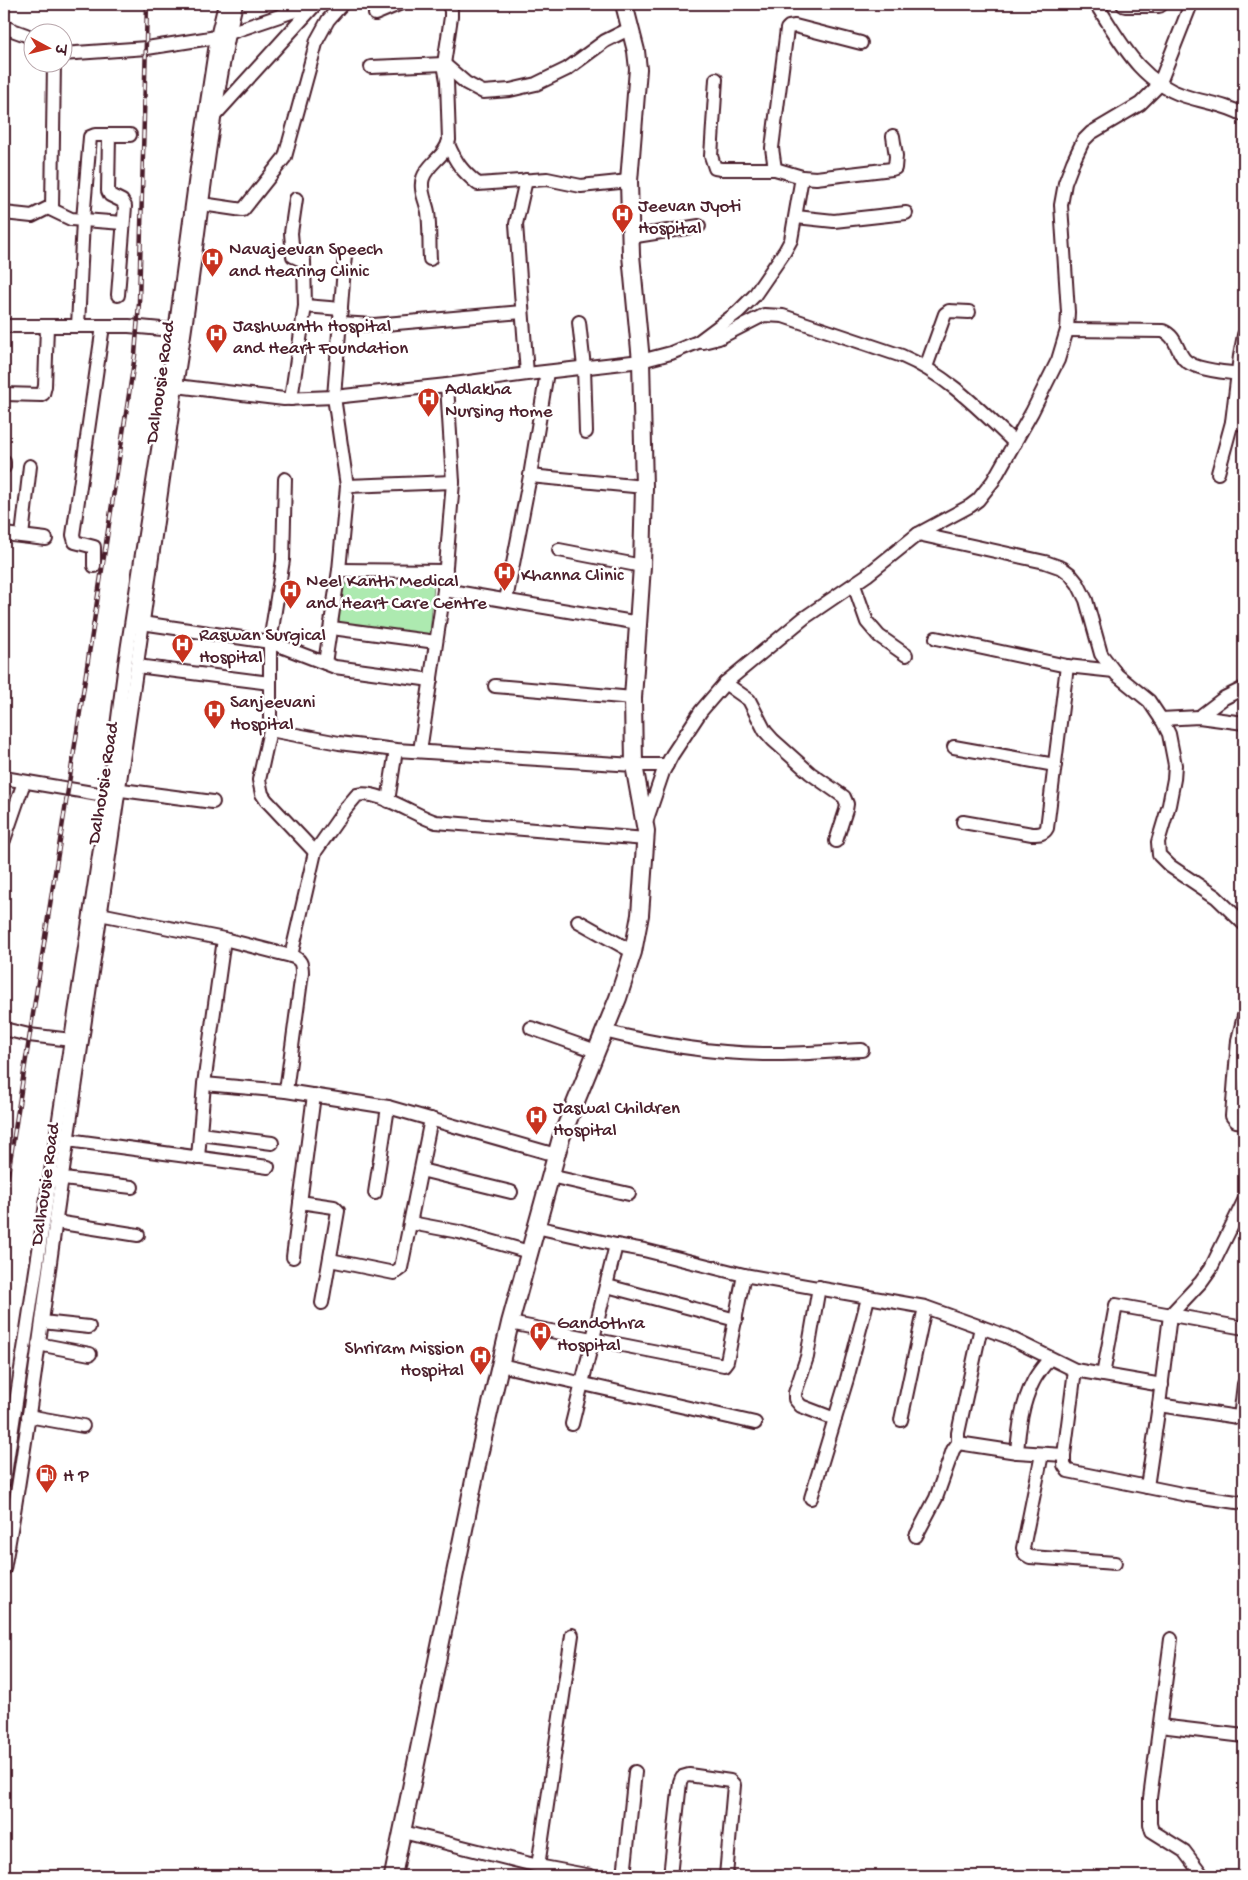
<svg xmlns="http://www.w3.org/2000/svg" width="1248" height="1880" viewBox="0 0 1248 1880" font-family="'Gochi Hand','Playpen Sans Deva',sans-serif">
  <rect width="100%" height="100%" fill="#fff"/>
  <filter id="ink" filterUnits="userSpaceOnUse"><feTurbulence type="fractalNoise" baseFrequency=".02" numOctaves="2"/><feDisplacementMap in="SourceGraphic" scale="10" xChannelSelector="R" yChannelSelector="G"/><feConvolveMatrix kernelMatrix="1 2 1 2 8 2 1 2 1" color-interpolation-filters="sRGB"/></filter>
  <g filter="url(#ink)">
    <path fill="#adeab0" stroke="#7c846e" d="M342,584h92l-4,51 -92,-9z"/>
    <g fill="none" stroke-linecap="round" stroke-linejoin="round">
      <defs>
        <g id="minor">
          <path d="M1096,4c25,38 43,77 89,92 21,7 40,8 59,19"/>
          <path d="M375,14l24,-10"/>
          <path d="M4,27l22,8 6,4"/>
          <path d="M62,54l85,-6 70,-11 98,-33"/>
          <path d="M371,67l73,-3 22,19 17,9 27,-2 26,-6 31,-15 38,-28 26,-13"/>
          <path d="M716,79l-5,77 4,12 6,1h54l27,8 14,1 76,-9 3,-1 1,-12 -3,-20"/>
          <path d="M215,115l99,-109"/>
          <path d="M109,135l-1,56 2,4 12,6 3,5 -7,89"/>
          <path d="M448,144c8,19 14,27 30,40l69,-5 34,7 48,-5"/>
          <path d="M775,169l-3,-21 15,-119 2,-2 6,-1 66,17"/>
          <path d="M526,180l-10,44 11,150"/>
          <path d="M202,204l41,6 42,-53 32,-117 11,-20 14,-16"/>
          <path d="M52,209l2,-147"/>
          <path d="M4,213l28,3 16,-8 23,11 52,4"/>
          <path d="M796,217l38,4 72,-8"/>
          <path d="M630,237l69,-11"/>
          <path d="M345,255l-11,142 13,89"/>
          <path d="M430,259c-1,-15 0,-31 -2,-47 -2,-11 -9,-23 -5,-34 5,-15 23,-22 26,-38l-2,-59 -3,-17 7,-47v-7l-3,-6"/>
          <path d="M305,306l36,3"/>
          <path d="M579,322l5,45 2,65"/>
          <path d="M340,323l34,2 148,-13"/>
          <path d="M4,326h125l54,5"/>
          <path d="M78,326l5,-106 7,-83 5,-2h35"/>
          <path d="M1067,330l96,1c13,5 13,18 21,28 9,11 46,14 60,15"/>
          <path d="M1244,335l-4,21 -8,66 12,2"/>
          <path d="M703,342l16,-4 45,-23 19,1 119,40c45,19 78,54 113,87"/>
          <path d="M926,367l19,-53 4,-3 20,1"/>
          <path d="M168,385l116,14 50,-2 113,-12 80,-11 114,-13 30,-8 27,-11 40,-30 16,-16 31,-45 6,-11 11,-63"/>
          <path d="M4,394l37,1 2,-1 2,-8 2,-60"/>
          <path d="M291,399l14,-93 -1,-45 -11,-5 -2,-23 5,-34"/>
          <path d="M4,467v-5"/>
          <path d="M1218,473l14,-51"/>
          <path d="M530,476l114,11"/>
          <path d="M285,479l-2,81 -13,82v88l-11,50 3,14 4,6 49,52"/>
          <path d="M4,534l42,5"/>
          <path d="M918,534l127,28 17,6 8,6 8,10 8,16 15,54 16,21 32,26 14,21 6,12 6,31 -1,14 -5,26 -11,37 1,13 11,11 46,31 28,27"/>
          <path d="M22,536l8,-70"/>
          <path d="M559,550l83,16"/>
          <path d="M94,566v-19l-19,-5 -2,-7 30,-209"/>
          <path d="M339,570l107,1"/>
          <path d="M854,585l13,37 12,14 27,19"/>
          <path d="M444,590l195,33"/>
          <path d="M506,600l24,-124 17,-104"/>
          <path d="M135,622l135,20 65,25 96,13"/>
          <path d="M332,628l104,14"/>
          <path d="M936,638l131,28 47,5"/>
          <path d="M325,663l14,-93 8,-84 106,-4"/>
          <path d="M137,666l133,17"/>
          <path d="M725,683l24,17 16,31 8,9 37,33 34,24 3,7 -1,6 -10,31"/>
          <path d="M495,686l138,12"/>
          <path d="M1199,717l25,-19 20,-10"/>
          <path d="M1161,719l38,-2 45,6"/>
          <path d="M270,730l69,13 57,7 238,15h33"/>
          <path d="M954,747l101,18"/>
          <path d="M420,751l24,-161 9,-108 -6,-97"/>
          <path d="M4,778l112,19"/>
          <path d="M114,789l99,13"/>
          <path d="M388,801l8,-51"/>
          <path d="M646,822l17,-50 9,-17 29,-44 24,-28 79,-65 63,-43 51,-41 52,-28 8,-6 15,-19 39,-69 26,-52 9,-30 1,-18 -7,-107 4,-22 8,-21 10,-21 8,-8 49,-29 19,-19 32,-81"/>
          <path d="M963,822l69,12c7,0 12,0 15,-6l20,-162"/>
          <path d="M4,840l20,-58"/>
          <path d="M100,914l124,25 67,17c10,3 11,8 11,17l-16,118"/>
          <path d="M578,921l55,31"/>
          <path d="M291,956l24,-104 31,-44 11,-13c21,-6 58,21 79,27l210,17"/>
          <path d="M1244,1016l-6,24 -6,76 4,5 8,1"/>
          <path d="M531,1028l65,23"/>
          <path d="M4,1029l25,6 51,6"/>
          <path d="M604,1031c51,13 106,22 159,23 33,1 66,-3 99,-4"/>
          <path d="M204,1084l82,7 102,16 168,48"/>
          <path d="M200,1134l72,9"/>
          <path d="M68,1140l200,27"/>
          <path d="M198,1158l6,-74 20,-145"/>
          <path d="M421,1170l90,22"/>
          <path d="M550,1176l79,18"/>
          <path d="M55,1178l77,9"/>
          <path d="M375,1193l13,-86"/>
          <path d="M300,1202l34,5 4,4 -16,92"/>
          <path d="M56,1222l82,13"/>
          <path d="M411,1223l48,9 70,20"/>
          <path d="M536,1227l80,18 28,5 100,25 181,32 81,29 69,34 87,15"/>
          <path d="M293,1257l21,-162"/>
          <path d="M330,1260l64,13 7,-5 30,-149"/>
          <path d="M607,1286l129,34"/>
          <path d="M819,1287l-12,70 -12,36v6l6,7 34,13"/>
          <path d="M42,1322l47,5"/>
          <path d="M510,1323l214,42 3,-4 17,-86"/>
          <path d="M38,1344l52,10"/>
          <path d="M500,1365l255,58"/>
          <path d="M1075,1370l-11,85v10l4,6 119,24 57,8"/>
          <path d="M1103,1375l13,-70 128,23"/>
          <path d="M1159,1405l85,13"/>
          <path d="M28,1416l55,10"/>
          <path d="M1240,1418l4,-34"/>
          <path d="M901,1420l24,-113"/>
          <path d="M572,1424l44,-179"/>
          <path d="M958,1443l59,9 47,3"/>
          <path d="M1017,1452c2,-24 5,-49 16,-70 4,-9 11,-16 16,-23"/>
          <path d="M1042,1454l-19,94 2,6 5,3 85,6"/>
          <path d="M4,1481l104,-685 17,-132 43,-279 29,-217 20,-131 8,-33"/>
          <path d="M1147,1487l12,-82 11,-90 31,-33 10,-14 33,-67"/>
          <path d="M811,1498l36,-119 21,-81"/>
          <path d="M916,1536l20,-38 17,-48 5,-7v-10l23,-106"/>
          <path d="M4,1569c24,-130 39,-262 58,-392 39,-264 78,-527 114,-791 15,-88 24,-178 38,-267 6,-39 12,-77 22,-115"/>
          <path d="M1171,1639l-21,159v26l2,7 32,20 19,25"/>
          <path d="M1160,1726l84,10"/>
          <path d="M403,1832l135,34 53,10"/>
          <path d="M538,1866l34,-231"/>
          <path d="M624,1876l11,-104"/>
          <path d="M670,1876l10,-94 2,-5 7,-2 41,6 4,4 -8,91"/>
        </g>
        <g id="major">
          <path d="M1125,4h34"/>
          <path d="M393,1876l87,-425 30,-128 51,-185 57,-140 15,-46 7,-37 6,-84 -12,-66 -1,-67 9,-132 2,-79 -3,-126 -10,-106 -2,-74 9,-112 -2,-18 -12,-47"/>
        </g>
      </defs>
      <use href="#minor" stroke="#4a1f2b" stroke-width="16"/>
      <use href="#major" stroke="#4a1f2b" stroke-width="20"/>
      <use href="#minor" stroke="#fff" stroke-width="12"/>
      <use href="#major" stroke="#fff" stroke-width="16"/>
      <defs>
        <path id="rail" d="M4,1200c44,-282 88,-563 131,-845l4,-52 8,-299"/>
      </defs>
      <use href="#rail" stroke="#4a1f2b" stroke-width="4.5"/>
      <use href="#rail" stroke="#fff" stroke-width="2.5" stroke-dasharray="8" stroke-linecap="butt"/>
    </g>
  </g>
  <defs>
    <symbol id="hospital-pin" viewBox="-11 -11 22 30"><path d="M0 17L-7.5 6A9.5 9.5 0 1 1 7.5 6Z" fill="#c8321e" stroke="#fff"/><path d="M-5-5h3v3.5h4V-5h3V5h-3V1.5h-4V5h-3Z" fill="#fff"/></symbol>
    <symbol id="fuel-pin" viewBox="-11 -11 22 30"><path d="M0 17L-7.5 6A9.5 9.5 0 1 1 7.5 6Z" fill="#c8321e" stroke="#fff"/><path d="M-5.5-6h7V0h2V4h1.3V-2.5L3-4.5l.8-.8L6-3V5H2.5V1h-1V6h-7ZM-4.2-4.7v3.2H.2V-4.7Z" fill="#fff"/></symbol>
  </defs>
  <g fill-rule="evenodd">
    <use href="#hospital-pin" x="610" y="202" width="25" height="34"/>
    <use href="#hospital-pin" x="200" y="246" width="25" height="34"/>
    <use href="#hospital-pin" x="204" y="322" width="25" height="34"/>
    <use href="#hospital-pin" x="416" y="386" width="25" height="34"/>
    <use href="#hospital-pin" x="492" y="560" width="25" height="34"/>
    <use href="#hospital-pin" x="278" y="578" width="25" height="34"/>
    <use href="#hospital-pin" x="170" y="632" width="25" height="34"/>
    <use href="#hospital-pin" x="202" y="698" width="25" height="34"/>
    <use href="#hospital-pin" x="524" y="1104" width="25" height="34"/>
    <use href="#hospital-pin" x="528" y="1320" width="25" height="34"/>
    <use href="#hospital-pin" x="468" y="1344" width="25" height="34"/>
    <use href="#fuel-pin" x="34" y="1462" width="25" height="34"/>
  </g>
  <g text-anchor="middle" stroke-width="5" stroke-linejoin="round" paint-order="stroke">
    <g font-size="19" fill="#4a1f2b" stroke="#fff" text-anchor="start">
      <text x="638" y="211">Jeevan Jyoti<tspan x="638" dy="22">Hospital</tspan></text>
      <text x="229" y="254">Navajeevan Speech<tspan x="229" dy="22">and Hearing Clinic</tspan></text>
      <text x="233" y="331">Jashwanth Hospital<tspan x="233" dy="22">and Heart Foundation</tspan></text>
      <text x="445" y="394">Adlakha<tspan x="445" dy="22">Nursing Home</tspan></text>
      <text x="521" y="580">Khanna Clinic</text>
      <text x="306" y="586">Neel Kanth Medical<tspan x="306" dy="22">and Heart Care Centre</tspan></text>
      <text x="199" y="640">Raswan Surgical<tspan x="199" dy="22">Hospital</tspan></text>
      <text x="230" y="707">Sanjeevani<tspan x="230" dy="22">Hospital</tspan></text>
      <text x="553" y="1113">Jaswal Children<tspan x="553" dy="22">Hospital</tspan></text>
      <text x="557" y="1328">Gandothra<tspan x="557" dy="22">Hospital</tspan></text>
      <text x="464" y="1353" text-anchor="end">Shriram Mission<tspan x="464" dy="22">Hospital</tspan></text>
      <text x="63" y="1481">H P</text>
    </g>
    <g font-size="19" fill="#4a1f2b" stroke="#fff">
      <text transform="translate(158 382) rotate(-82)" y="7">Dalhousie Road</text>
      <text transform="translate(101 783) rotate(-81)" y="7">Dalhousie Road</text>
      <text transform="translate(43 1184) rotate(-82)" y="7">Dalhousie Road</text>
    </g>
  </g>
  <rect width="1248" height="1880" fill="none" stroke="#fff" stroke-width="20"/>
  <rect x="10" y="10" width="1228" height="1860" fill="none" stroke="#4a1f2b" stroke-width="2" filter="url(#ink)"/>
  <g transform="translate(48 48) rotate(97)"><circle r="24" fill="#ffffff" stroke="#b7a5aa"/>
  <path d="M0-4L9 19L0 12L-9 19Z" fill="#c8321e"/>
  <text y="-8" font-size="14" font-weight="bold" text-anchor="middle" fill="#4a1f2b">उ</text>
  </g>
</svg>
